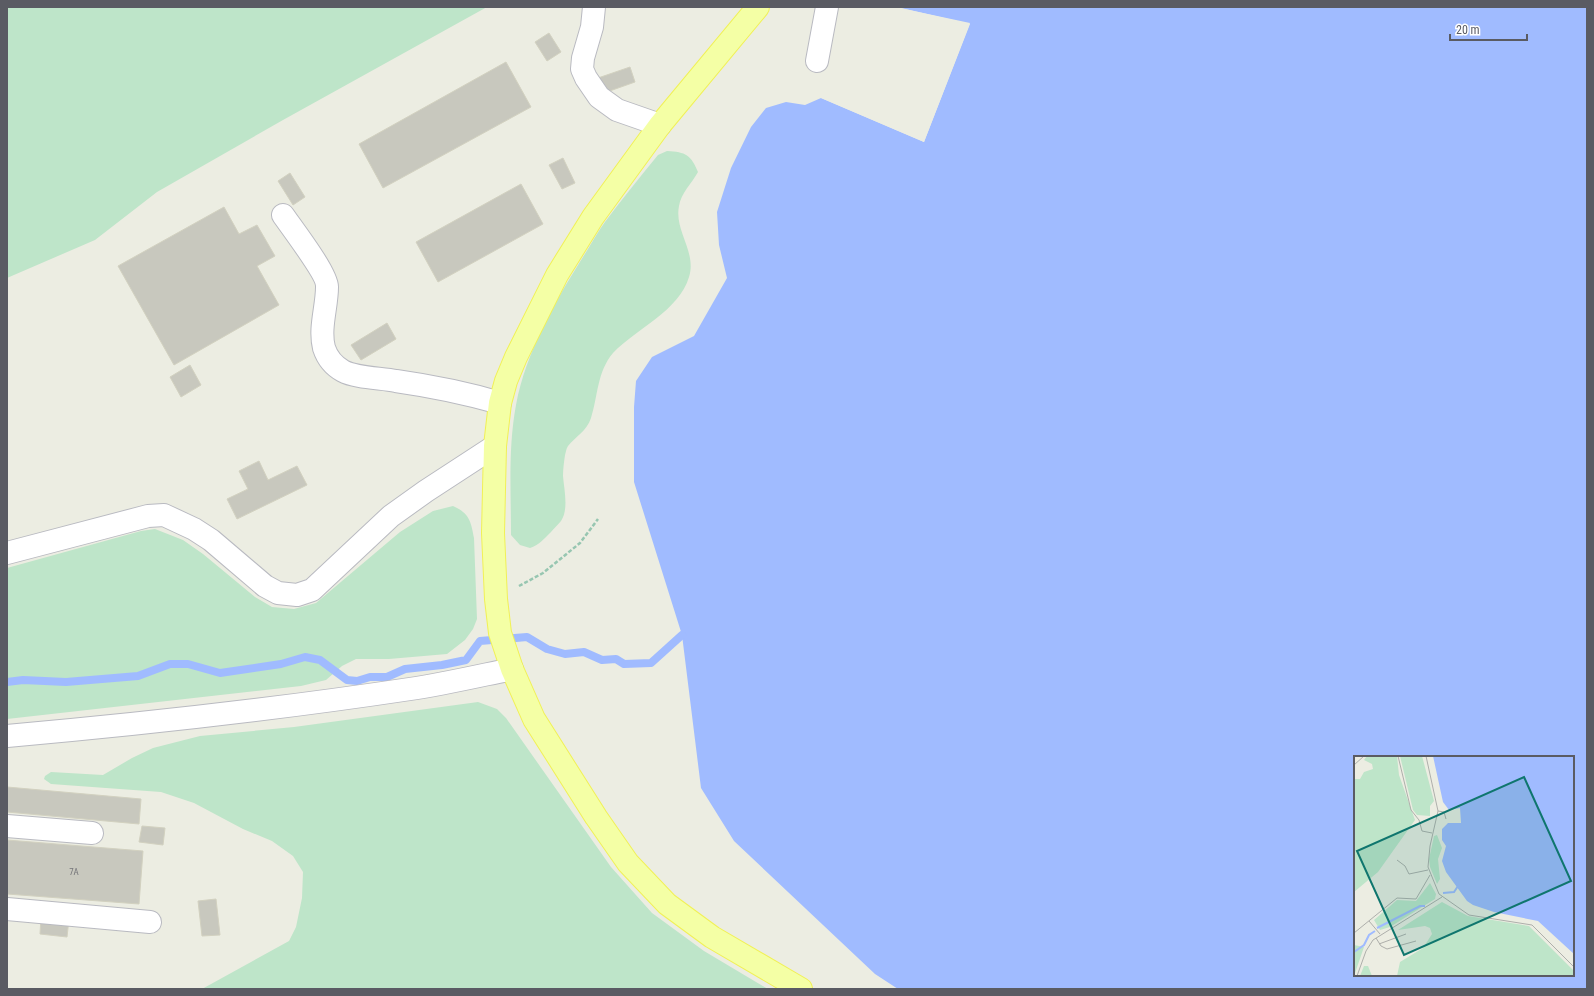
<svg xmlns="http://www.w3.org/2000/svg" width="1594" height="996" viewBox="0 0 1594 996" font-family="'Roboto Condensed',sans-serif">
  <rect width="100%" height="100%" fill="#ecede2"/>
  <g fill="#bee5c9">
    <path d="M7,7h480l-204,113 -126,72 -62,48 -88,38z"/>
    <path d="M667,151c19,1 24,4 31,21 -6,11 -17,21 -19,34 -5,25 18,46 10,71 -10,34 -53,52 -76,76 -16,19 -15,43 -22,65 -4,13 -16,19 -23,28 -2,3 -2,6 -3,9 -1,7 -2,14 -2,21 1,13 6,33 -2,45 -3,4 -7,7 -10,11 -7,7 -12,13 -21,16l-10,-3 -9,-10c0,-43 -3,-87 5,-130 10,-53 38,-102 67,-148 7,-11 14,-24 22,-35 17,-23 35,-45 53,-67z"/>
    <path d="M453,506c16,7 18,15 21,32l3,81 -4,10 -8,11 -18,14 -58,5h-33l-14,7 -16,14 -25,6 -294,33v-151l134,-37 14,-2 28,11 20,14 52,43 17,10 22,2 22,-6 84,-71 33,-21z"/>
    <path d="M478,702l19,7 9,9 105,149 41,46 52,38 64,38h-566l87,-48 7,-14 6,-29 1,-26 -10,-16 -21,-15 -29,-12 -49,-26 -33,-11 -110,-8 -7,-5 1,-3 6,-4 52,3 29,-17 21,-10 47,-12 94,-9z"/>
  </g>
  <path fill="#a0bbff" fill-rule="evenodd" d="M897,7h690v982h-689l-23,-15 -141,-133 -33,-53 -19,-153 -48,-153v-75l2,-26 16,-24 42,-21 33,-58 -8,-33 -2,-33 14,-44 20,-41 15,-19 20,-6 19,3 16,-7 103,44 46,-118zM1355,757h218v218h-218z"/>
  <path fill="#ecede2" d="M895,7l75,16 -46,119 -103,-44 1,-2 101,43 45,-114 -71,-16z"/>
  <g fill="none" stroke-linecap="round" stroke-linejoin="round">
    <path stroke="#a0bbff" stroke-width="8" d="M7,682l16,-2 43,2 72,-6 32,-12h18l32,9 61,-9 24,-7 15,3 27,20 10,1 13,-4h17l18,-8 37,-4 24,-5 14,-19 47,-4 20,12 18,5 19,-2 18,8 14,-1 8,5 27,-1 31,-28"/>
  </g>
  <g fill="#c8c8be" stroke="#d2d1c0">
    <path d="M549,33l12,19 -14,9 -12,-19z"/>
    <path d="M506,62l25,45 -148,81 -24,-44z"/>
    <path d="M630,67l5,15 -31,11 -6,-15z"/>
    <path d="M563,158l12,25 -13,6 -13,-24z"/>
    <path d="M290,173l15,24 -12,8 -15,-24z"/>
    <path d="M521,184l22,40 -105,58 -22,-40z"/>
    <path d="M224,207l15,27 18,-9 18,31 -18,10 22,39 -105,60 -56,-99z"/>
    <path d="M387,323l9,16 -35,21 -10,-15z"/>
    <path d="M190,365l11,20 -20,12 -11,-20z"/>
    <path d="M259,461l9,19 29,-14 10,19 -70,34 -10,-20 21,-10 -9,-18z"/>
    <path d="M7,787l134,12 -2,25 -132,-12z"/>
    <path d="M142,826l23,2 -2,17 -24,-3z"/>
    <path d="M7,840l136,11 -4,53 -132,-10z"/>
    <path d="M216,899l4,36 -18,1 -4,-35z"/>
    <path d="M41,917l28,2 -2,18 -27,-3z"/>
  </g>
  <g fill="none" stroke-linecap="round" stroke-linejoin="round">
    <defs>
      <g id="minor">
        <path d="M594,7l-2,20 -9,31 -1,11 4,9 13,19 18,13 43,15"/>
        <path d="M817,61l10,-54"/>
        <path d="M283,215c9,13 45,60 44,72 0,20 -8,41 -3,61 3,9 10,18 19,23 13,7 38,7 53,10 35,5 70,12 104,22"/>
        <path d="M7,553l141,-37 16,-1 30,14 17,11 54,46 13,7 19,2 15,-5 79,-74 35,-25 69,-45"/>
        <path d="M7,736c135,-12 270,-27 403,-47 34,-5 68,-13 102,-20"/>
        <path d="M7,826l85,7"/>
        <path d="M7,909l143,13"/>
      </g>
      <path id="major" d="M758,7l-98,118 -67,92 -36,58 -41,82 -10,24 -6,22 -5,43 -2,87 3,66 4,34 12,36 22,50 62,98 32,46 39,41 45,33 89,52"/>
    </defs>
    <use href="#minor" stroke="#b9bac1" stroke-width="24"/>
    <use href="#major" stroke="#f1f156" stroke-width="24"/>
    <path stroke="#97c6b1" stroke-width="2.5" stroke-dasharray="4 2" stroke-linecap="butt" d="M519,586l24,-13 37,-30 18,-24"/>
    <use href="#minor" stroke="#fff" stroke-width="22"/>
    <use href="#major" stroke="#f4ffa5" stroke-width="22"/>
  </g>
  <g text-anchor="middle" stroke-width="4" stroke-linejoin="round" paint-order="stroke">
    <g font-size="9" fill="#76767a">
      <text x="74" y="875">7А</text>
    </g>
  </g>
  <g transform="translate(1354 756)">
    <rect width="220" height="220" fill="#ecede2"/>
    <path d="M13,0h30l2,19 16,45 -37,52 -24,20v-113h6l4,-7 9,-3 -1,-5 -8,-4zM46,0h22l12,45 -4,5v10l-13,-1 -4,-5zM83,79l5,13 -4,11 2,20 -3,5 -7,-17 -1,-8 5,-23zM76,127l6,11 -1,5 -45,28 -10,3 -6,-10 23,-20 19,1zM88,146l26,14 61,10 45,45v5h-177l3,-14 23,-14 9,-14 -2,-6 -5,-2 -27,4zM0,189l10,2 -10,29zM10,210h4l4,10h-12z" fill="#bee5c9"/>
    <path d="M79,0h141v198l-36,-33 -44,-9 -21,-7 -6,-4 -21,-29 -4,-11 4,-15 -4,-6v-11l6,-6h13l-1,-15 -11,2 -6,-8z" fill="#a0bbff"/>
    <path fill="none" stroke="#a0bbff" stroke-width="2" d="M89,137l11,-1 4,-6M23,172l43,-22h5M0,196l10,-7 5,-10 6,-4"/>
    <path fill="none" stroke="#aeafab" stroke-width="1" d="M44,0l13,54 8,10 3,11 10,2M72,0l12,55 -8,35 -2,21 11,27 30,21 63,10 42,42M0,9l10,-9M84,55l6,1 2,7M43,104l8,6 4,8 19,-4M15,165l11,13M0,177l43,-35 19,1 14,-24M22,182l5,8 6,3 29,-8M25,188l27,-10M3,220l9,-25 7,-11 69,-43"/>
    <path fill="#0f766e" fill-opacity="0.15" stroke="#0f766e" stroke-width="2" d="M170,21l47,104 -167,74 -47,-104z"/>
    <rect width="220" height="220" fill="none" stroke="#5a5b63" stroke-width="2"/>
  </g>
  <rect width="1594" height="996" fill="none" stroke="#5a5b63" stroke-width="16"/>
  <path d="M1450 34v6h77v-6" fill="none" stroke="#5a5b63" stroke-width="2"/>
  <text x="1456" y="34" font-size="12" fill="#5a5b63" stroke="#ffffff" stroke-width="3" paint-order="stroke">20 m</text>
</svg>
